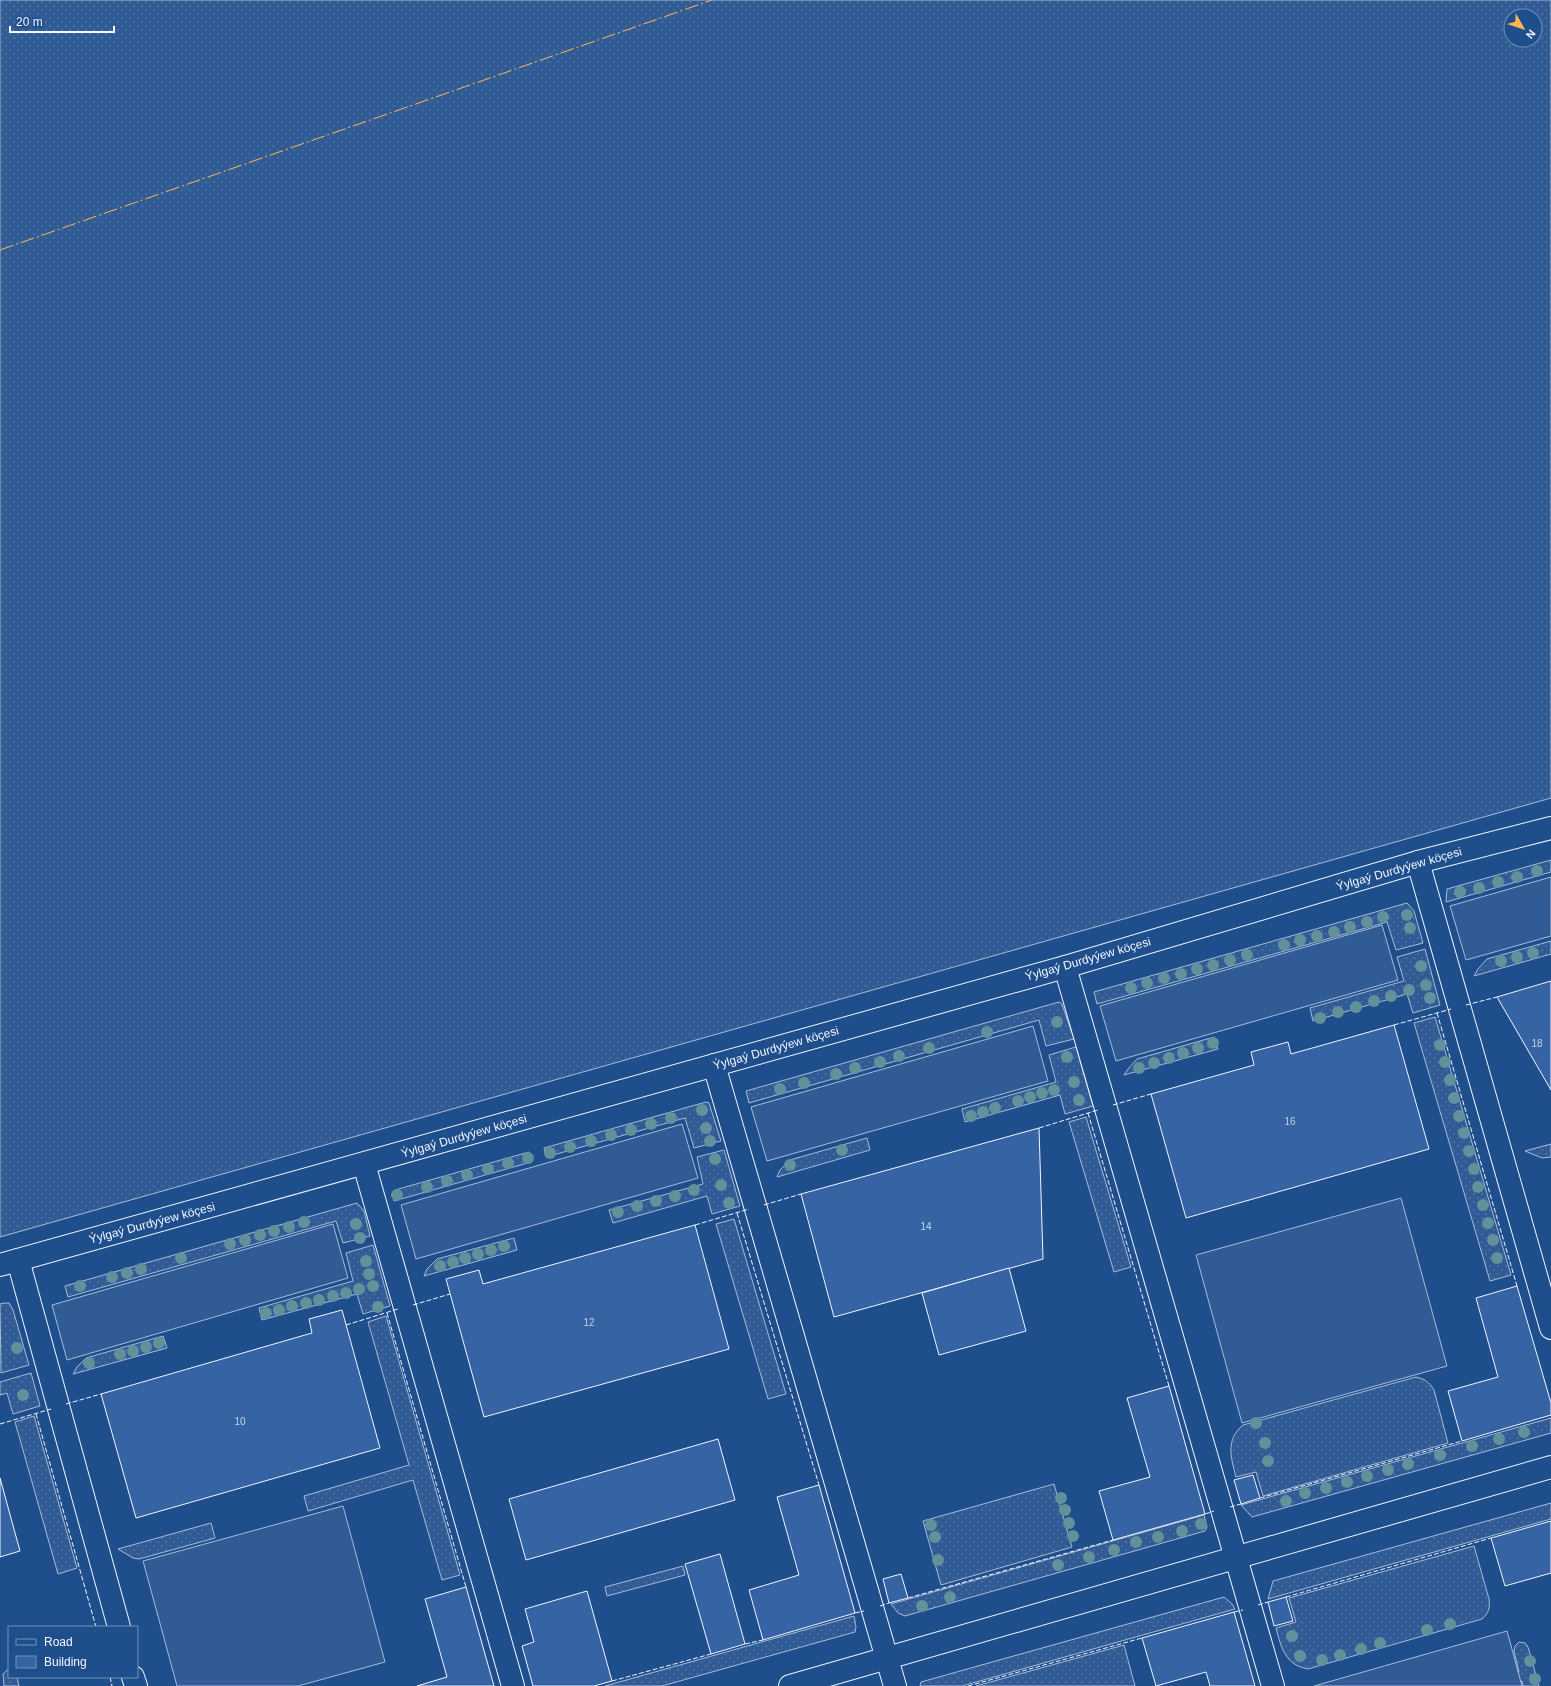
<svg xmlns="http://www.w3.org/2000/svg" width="1551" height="1686" viewBox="0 0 1551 1686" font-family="Arial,sans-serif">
  <defs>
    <pattern id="grass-dots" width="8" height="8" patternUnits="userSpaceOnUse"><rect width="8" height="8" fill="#305b95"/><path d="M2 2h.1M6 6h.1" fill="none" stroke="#4e73a5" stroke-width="1.8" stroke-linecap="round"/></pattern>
  </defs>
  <rect width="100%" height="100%" fill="#1f4e8c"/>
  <g fill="url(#grass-dots)" stroke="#a8bbd7" fill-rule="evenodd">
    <path d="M0,0h1551v798l-1551,439zM1511,16h24v24h-24z"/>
    <path d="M1551,860v12l-105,30 1,-13z"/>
    <path d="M1407,903l7,8 9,32 -27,7 -9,-28 -290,82 -3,-12z"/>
    <path d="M1551,941v13l-77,22 4,-7 9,-10z"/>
    <path d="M1425,949l15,56 -27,8 -6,-19 -94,27 -3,-13 94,-27 -7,-24z"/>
    <path d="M1059,1002l3,2 12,35 -28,7 -7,-26 -290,83 -3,-12z"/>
    <path d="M1435,1017l76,258 -21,6 -76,-258z"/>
    <path d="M1214,1037l4,12 -94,26 4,-6 9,-10z"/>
    <path d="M1076,1047l17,59 -28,8 -5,-19 -95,27 -3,-13 94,-27 -7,-27z"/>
    <path d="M706,1102l3,1 12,38 -27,7 -9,-30 -139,39 -2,-9z"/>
    <path d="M1086,1117l45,150 -17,5 -45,-150z"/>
    <path d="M867,1138l3,12 -93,27 3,-7 10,-10z"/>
    <path d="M1551,1144v13l-9,1 -17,-7z"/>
    <path d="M724,1150l16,56 -28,8 -5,-18 -94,27 -4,-13 94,-26 -6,-27z"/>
    <path d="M529,1152l2,10 -137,39 1,-11z"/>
    <path d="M357,1203l7,8 6,25 -27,7 -7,-22 -268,76 -3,-11z"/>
    <path d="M734,1219l52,175 -18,5 -52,-175z"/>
    <path d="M514,1238l3,12 -93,26 3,-7 10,-10z"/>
    <path d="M373,1245l17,61 -27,8 -6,-20 -95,26 -3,-12 94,-27 -7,-28z"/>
    <path d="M5,1303h4l4,7 16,55 -28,8 -1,-69z"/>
    <path d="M386,1316l74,259 -18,5 -29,-100 -105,31 -4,-15 105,-31 -41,-143z"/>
    <path d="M163,1336l4,12 -94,26 4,-7 9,-9z"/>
    <path d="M31,1373l9,33 -27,8 -6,-21 -7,2v-13z"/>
    <path d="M1416,1377c9,2 13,5 18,13l14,53 -185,53 -7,-24 -20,5c-5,-19 -11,-37 7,-52z"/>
    <path d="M34,1416l43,152 -19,6 -43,-152z"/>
    <path d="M1551,1418v15l-299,84 -11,-12z"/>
    <path d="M1054,1484l18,63 -131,38 -18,-64z"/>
    <path d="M1551,1503v16l-283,80 5,-18z"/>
    <path d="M1204,1515l3,12 -2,4 -300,85 -7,-3 -7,-9z"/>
    <path d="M211,1523l4,15 -76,21 -6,-1 -15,-9z"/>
    <path d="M1474,1546l15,53c1,9 0,14 -7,20l-174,50c-23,-4 -27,-22 -32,-41l20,-6 -7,-24z"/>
    <path d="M683,1566l2,9 -78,21 -2,-9z"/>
    <path d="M1224,1597l8,7 3,5 -273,77h-42l1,-4z"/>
    <path d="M854,1616l2,11 -1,5 -193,54h-57z"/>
    <path d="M1519,1642l6,1 3,4 11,39h-16l-1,-5 -16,5h-36l49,-14 -5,-21 1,-5z"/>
    <path d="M1124,1645l11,41h-159z"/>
    <path d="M7,1670l2,1v6h8l2,9h-15l-1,-12z"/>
  </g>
  <g fill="#305b95" stroke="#a8bbd7">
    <path d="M1551,877v59l-85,24 -16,-54z"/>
    <path d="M1382,925l16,55 -282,81 -16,-55z"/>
    <path d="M1033,1026l15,55 -281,80 -16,-54z"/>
    <path d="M682,1124l16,54 -282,81 -15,-54z"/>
    <path d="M1401,1198l46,168 -205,57 -46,-168z"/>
    <path d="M333,1224l15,54 -281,82 -15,-55z"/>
    <path d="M343,1506l42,156 -87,24h-121l-34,-125z"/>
    <path d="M1507,1631l15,55h-208z"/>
  </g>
  <g fill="#3563a3" stroke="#f2f6ff">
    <path d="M1551,981v109l-54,-93z"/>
    <path d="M1394,1025l35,124 -243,69 -35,-124 103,-29 -3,-13 37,-10 3,12z"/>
    <path d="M1039,1128l4,131 -209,58 -33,-123z"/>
    <path d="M695,1225l34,124 -245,68 -38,-138 33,-9 4,14z"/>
    <path d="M1009,1268l17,63 -87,24 -17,-62z"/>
    <path d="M1517,1286l34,117v12l-89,26 -14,-50 50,-14 -22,-79z"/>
    <path d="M342,1310l38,138 -244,70 -35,-124 211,-61 -3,-14z"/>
    <path d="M1169,1386l36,128 -92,26 -14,-49 51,-14 -23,-79z"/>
    <path d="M718,1439l17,61 -209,60 -17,-61z"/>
    <path d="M1253,1475l7,23 -19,6 -7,-24z"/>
    <path d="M0,1478l20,73 -20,6z"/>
    <path d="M819,1485l36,128 -92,27 -14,-50 50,-15 -22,-78z"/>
    <path d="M1551,1521v52l-46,13 -14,-48z"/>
    <path d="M720,1554l25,90 -34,10 -26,-90z"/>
    <path d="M901,1574l7,24 -19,5 -6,-24z"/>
    <path d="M466,1587l28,99h-77l30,-9 -22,-78z"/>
    <path d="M587,1591l25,90 -18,5h-61l-11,-40 12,-4 -9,-33z"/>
    <path d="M1286,1597l7,24 -19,5 -6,-24z"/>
    <path d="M1234,1612l21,74h-45l-4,-14 -50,14 -14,-48z"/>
  </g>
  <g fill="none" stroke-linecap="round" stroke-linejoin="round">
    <defs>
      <g id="minor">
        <path d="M1418,862l133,466"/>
        <path d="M1065,967l208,719"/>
        <path d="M714,1065l181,621"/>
        <path d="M364,1164l149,522"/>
        <path d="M18,1260l101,367"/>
        <path d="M0,1265l1065,-298 353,-105 133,-34"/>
        <path d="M133,1677l3,9"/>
        <path d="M790,1686l761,-219"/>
      </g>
    </defs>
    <use href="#minor" stroke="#f2f6ff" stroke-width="24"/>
    <use href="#minor" stroke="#1f4e8c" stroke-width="22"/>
    <g stroke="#f2f6ff" stroke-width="1" stroke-dasharray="5 2" stroke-linecap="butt">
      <path d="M1466,1005l31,-8"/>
      <path d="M1437,1013l80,273"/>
      <path d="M1394,1025l57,-16"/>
      <path d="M1113,1105l38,-11"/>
      <path d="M1088,1113l81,273"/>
      <path d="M1039,1128l59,-18"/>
      <path d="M764,1205l37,-11"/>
      <path d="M737,1213l82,272"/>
      <path d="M695,1225l54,-16"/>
      <path d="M413,1305l37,-11"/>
      <path d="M387,1313l79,274"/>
      <path d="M346,1325l52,-16"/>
      <path d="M66,1404l35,-10"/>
      <path d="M36,1414l60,213"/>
      <path d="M0,1424l51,-15"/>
      <path d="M1260,1498l202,-57"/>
      <path d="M1230,1507l11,-3"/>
      <path d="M1205,1514l9,-3"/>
      <path d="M1286,1597l205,-59"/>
      <path d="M908,1598l205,-58"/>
      <path d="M1258,1605l10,-3"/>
      <path d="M880,1606l9,-3"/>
      <path d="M1234,1612l9,-2"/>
      <path d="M855,1613l9,-2"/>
      <path d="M745,1644l18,-4"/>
      <path d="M110,1677l2,9"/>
      <path d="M612,1681l99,-27"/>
      <path d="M968,1686l174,-48"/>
    </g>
    <path stroke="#ffb74d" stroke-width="1" stroke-dasharray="14 3 2 3" stroke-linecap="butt" d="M0,250l712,-250"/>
  </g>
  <g fill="#61919a">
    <circle cx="1537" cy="871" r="6"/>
    <circle cx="1517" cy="877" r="6"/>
    <circle cx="1498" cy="882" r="6"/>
    <circle cx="1479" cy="888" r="6"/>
    <circle cx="1460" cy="892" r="6"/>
    <circle cx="1407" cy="915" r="6"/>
    <circle cx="1383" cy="917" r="6"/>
    <circle cx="1367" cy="922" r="6"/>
    <circle cx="1350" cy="927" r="6"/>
    <circle cx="1410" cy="928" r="6"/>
    <circle cx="1334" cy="932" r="6"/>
    <circle cx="1317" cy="936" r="6"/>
    <circle cx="1300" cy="940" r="6"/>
    <circle cx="1284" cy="945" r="6"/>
    <circle cx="1533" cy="953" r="6"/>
    <circle cx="1247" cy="955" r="6"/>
    <circle cx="1517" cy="957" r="6"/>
    <circle cx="1230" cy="960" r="6"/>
    <circle cx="1501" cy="961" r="6"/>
    <circle cx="1213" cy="965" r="6"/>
    <circle cx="1421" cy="966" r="6"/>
    <circle cx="1197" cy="969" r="6"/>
    <circle cx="1181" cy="974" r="6"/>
    <circle cx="1164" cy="978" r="6"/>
    <circle cx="1147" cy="983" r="6"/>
    <circle cx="1426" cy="985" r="6"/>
    <circle cx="1131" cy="988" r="6"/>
    <circle cx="1409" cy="990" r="6"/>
    <circle cx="1391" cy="996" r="6"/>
    <circle cx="1430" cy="998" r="6"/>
    <circle cx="1374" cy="1001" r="6"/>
    <circle cx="1356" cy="1007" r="6"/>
    <circle cx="1338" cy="1012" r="6"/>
    <circle cx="1320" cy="1018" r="6"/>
    <circle cx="1057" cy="1022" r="6"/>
    <circle cx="987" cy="1032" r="6"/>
    <circle cx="1213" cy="1043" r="6"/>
    <circle cx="1440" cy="1045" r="6"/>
    <circle cx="929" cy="1048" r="6"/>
    <circle cx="1198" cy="1048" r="6"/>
    <circle cx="1183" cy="1053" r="6"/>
    <circle cx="899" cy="1056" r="6"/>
    <circle cx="1067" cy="1057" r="6"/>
    <circle cx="1169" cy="1058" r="6"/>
    <circle cx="880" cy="1062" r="6"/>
    <circle cx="1445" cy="1062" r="6"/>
    <circle cx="1154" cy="1063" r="6"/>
    <circle cx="855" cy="1068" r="6"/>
    <circle cx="1139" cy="1068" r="6"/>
    <circle cx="836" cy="1074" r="6"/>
    <circle cx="1450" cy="1080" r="6"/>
    <circle cx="1074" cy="1082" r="6"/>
    <circle cx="804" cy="1083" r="6"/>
    <circle cx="780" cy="1089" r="6"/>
    <circle cx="1054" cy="1090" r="6"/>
    <circle cx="1042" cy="1093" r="6"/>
    <circle cx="1030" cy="1097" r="6"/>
    <circle cx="1454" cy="1098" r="6"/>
    <circle cx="1079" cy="1100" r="6"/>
    <circle cx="1018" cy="1101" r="6"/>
    <circle cx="995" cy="1108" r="6"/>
    <circle cx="702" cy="1110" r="6"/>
    <circle cx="983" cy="1112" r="6"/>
    <circle cx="971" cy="1116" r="6"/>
    <circle cx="1459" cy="1116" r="6"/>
    <circle cx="671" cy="1118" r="6"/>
    <circle cx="651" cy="1124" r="6"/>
    <circle cx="706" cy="1128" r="6"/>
    <circle cx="631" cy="1130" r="6"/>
    <circle cx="1464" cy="1133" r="6"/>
    <circle cx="611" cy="1135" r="6"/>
    <circle cx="591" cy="1141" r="6"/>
    <circle cx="710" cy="1141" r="6"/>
    <circle cx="570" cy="1147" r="6"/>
    <circle cx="842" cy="1150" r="6"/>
    <circle cx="1469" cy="1151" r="6"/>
    <circle cx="550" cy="1153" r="6"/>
    <circle cx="528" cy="1158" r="6"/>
    <circle cx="715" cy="1159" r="6"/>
    <circle cx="508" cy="1163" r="6"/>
    <circle cx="790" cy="1165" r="6"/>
    <circle cx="488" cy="1169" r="6"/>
    <circle cx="1474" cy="1169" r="6"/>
    <circle cx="467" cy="1175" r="6"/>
    <circle cx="447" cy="1181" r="6"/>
    <circle cx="721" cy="1185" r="6"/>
    <circle cx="427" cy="1187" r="6"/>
    <circle cx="1478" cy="1187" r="6"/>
    <circle cx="694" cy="1190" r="6"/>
    <circle cx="397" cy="1195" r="6"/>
    <circle cx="675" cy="1196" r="6"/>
    <circle cx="656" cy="1201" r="6"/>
    <circle cx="729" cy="1203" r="6"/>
    <circle cx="1483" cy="1205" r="6"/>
    <circle cx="637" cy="1206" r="6"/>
    <circle cx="618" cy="1212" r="6"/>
    <circle cx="304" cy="1222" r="6"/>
    <circle cx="1488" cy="1223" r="6"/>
    <circle cx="356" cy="1224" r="6"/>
    <circle cx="289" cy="1227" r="6"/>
    <circle cx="274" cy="1231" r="6"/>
    <circle cx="260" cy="1235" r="6"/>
    <circle cx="360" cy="1238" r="6"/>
    <circle cx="245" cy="1240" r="6"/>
    <circle cx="1493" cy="1240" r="6"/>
    <circle cx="230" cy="1244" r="6"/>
    <circle cx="504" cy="1246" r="6"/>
    <circle cx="491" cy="1250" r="6"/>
    <circle cx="478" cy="1254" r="6"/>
    <circle cx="181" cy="1258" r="6"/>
    <circle cx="465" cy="1258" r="6"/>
    <circle cx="1497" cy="1258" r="6"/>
    <circle cx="366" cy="1261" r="6"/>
    <circle cx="453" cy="1262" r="6"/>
    <circle cx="440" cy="1266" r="6"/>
    <circle cx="141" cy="1269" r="6"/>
    <circle cx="127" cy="1273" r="6"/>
    <circle cx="369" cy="1274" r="6"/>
    <circle cx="112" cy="1277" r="6"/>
    <circle cx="80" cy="1286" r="6"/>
    <circle cx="373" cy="1286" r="6"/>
    <circle cx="359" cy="1289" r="6"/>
    <circle cx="346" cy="1293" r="6"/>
    <circle cx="333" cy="1296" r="6"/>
    <circle cx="319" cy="1300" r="6"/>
    <circle cx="306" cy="1303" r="6"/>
    <circle cx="292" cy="1306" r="6"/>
    <circle cx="378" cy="1307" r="6"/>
    <circle cx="279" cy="1310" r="6"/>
    <circle cx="266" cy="1313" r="6"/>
    <circle cx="159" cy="1343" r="6"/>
    <circle cx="146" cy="1347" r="6"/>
    <circle cx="17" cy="1348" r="6"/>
    <circle cx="133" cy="1351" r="6"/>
    <circle cx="120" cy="1354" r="6"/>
    <circle cx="89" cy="1363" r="6"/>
    <circle cx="23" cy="1395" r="6"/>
    <circle cx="1256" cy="1423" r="6"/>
    <circle cx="1524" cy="1432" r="6"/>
    <circle cx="1499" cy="1439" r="6"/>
    <circle cx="1265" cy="1443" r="6"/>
    <circle cx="1472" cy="1446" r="6"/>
    <circle cx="1440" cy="1455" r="6"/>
    <circle cx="1268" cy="1461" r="6"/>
    <circle cx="1408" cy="1464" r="6"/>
    <circle cx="1388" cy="1470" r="6"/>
    <circle cx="1367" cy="1476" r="6"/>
    <circle cx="1347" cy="1482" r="6"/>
    <circle cx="1326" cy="1488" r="6"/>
    <circle cx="1305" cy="1493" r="6"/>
    <circle cx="1061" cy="1498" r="6"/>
    <circle cx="1286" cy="1501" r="6"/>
    <circle cx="1065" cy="1510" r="6"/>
    <circle cx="1069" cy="1523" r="6"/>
    <circle cx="1201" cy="1524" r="6"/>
    <circle cx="931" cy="1525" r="6"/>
    <circle cx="1182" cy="1531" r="6"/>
    <circle cx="1073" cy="1536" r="6"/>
    <circle cx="935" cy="1537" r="6"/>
    <circle cx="1158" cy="1537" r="6"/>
    <circle cx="1136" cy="1542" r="6"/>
    <circle cx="1114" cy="1550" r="6"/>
    <circle cx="1089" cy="1557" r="6"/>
    <circle cx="938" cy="1560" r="6"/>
    <circle cx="1058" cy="1565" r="6"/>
    <circle cx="950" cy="1597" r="6"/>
    <circle cx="922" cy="1606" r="6"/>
    <circle cx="1450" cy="1624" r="6"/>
    <circle cx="1427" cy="1630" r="6"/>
    <circle cx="1292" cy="1636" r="6"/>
    <circle cx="1380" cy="1643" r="6"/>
    <circle cx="1361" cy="1649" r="6"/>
    <circle cx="1340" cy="1655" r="6"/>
    <circle cx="1300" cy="1656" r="6"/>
    <circle cx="1322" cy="1660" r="6"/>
    <circle cx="1530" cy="1661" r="6"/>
    <circle cx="1535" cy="1679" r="6"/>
  </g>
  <g text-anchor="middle" stroke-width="3" stroke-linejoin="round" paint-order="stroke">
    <g font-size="10" fill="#c3d1e8">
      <text x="1537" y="1047">18</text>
      <text x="1290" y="1125">16</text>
      <text x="926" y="1230">14</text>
      <text x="589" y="1326">12</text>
      <text x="240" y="1425">10</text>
    </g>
    <g font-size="12" fill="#f2f6ff" stroke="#1f4e8c">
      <text transform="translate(1399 869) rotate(-16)" y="4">Ýylgaý Durdyýew köçesi</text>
      <text transform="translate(1088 959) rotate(-16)" y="4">Ýylgaý Durdyýew köçesi</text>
      <text transform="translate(776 1048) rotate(-16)" y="4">Ýylgaý Durdyýew köçesi</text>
      <text transform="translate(464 1136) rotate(-16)" y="4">Ýylgaý Durdyýew köçesi</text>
      <text transform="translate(152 1223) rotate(-15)" y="4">Ýylgaý Durdyýew köçesi</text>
    </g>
  </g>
  <rect x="8" y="1626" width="130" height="52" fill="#1f4e8c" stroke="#7391ba"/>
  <rect x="16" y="1639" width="20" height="6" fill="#1f4e8c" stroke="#7391ba"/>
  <text x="44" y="1646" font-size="12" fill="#f2f6ff">Road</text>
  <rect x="16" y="1656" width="20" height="12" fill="#3563a3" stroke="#7391ba"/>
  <text x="44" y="1666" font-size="12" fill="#f2f6ff">Building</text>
  <g transform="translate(1523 28) rotate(129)"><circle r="19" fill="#1f4e8c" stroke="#7391ba"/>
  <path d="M0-3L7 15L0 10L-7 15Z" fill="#ffb74d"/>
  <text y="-6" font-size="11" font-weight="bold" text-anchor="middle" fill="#f2f6ff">N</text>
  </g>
  <path d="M10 26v6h104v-6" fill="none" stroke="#f2f6ff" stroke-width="2"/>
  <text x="16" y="26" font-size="12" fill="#f2f6ff" stroke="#1f4e8c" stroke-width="3" paint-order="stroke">20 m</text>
</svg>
